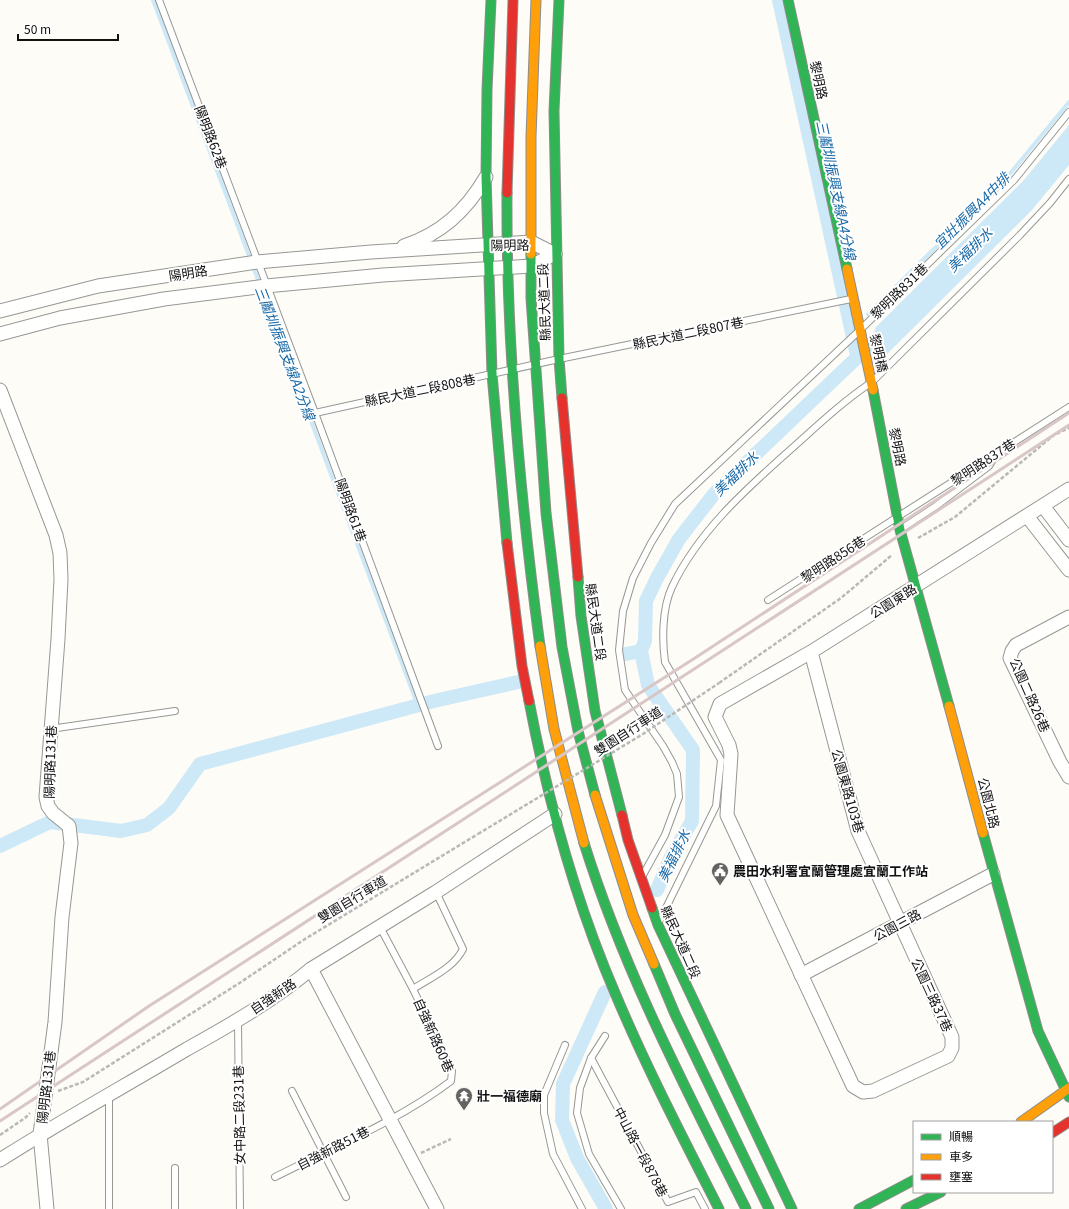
<svg xmlns="http://www.w3.org/2000/svg" width="1069" height="1209" viewBox="0 0 1069 1209" font-family="Georgia,'Noto Sans TC',serif">
  <rect width="100%" height="100%" fill="#fdfcf7"/>
  <path fill="#cde8f7" d="M1069,125v40l-37,45 -150,149 -7,-31 149,-148z"/>
  <g fill="none" stroke-linecap="round" stroke-linejoin="round">
    <g stroke="#cde8f7" stroke-width="4">
      <path d="M153,0l265,706"/>
      <path d="M868,314l140,-138 61,-74"/>
    </g>
    <g stroke="#cde8f7" stroke-width="14">
      <path d="M779,0l77,351"/>
      <path d="M626,654l15,-3"/>
      <path d="M0,846l50,-24 71,9 26,-6 22,-17 31,-44 234,-63 84,-19"/>
      <path d="M657,890l14,-33 21,-36 1,-71 -45,-65 -7,-34 4,-10 1,-40 11,-23 22,-39 35,-45 176,-168"/>
      <path d="M605,992l-42,92 -1,36 15,38 29,51"/>
    </g>
    <defs>
      <g id="lane">
        <path d="M159,0l156,413 123,333"/>
        <path d="M315,413l244,-54 292,-60"/>
        <path d="M901,529l35,-23 53,-40 7,-11"/>
        <path d="M768,600l301,-193"/>
        <path d="M50,729l125,-18"/>
        <path d="M643,875l22,-40 14,-38 -2,-23 -5,-12 -9,-16 -38,-56 -6,-40 4,-39 10,-33 18,-35 24,-39 185,-174 154,-150 55,-68"/>
        <path d="M660,920l56,-114 5,-46 -56,-98c-3,-22 -3,-54 7,-75 26,-55 73,-97 118,-137 27,-24 52,-48 82,-68l148,-147 30,-32 19,-24"/>
        <path d="M413,989c17,-11 41,-21 50,-40l-27,-57"/>
        <path d="M238,1020l2,189"/>
        <path d="M605,1036l-14,22 -11,30 -3,25 12,41 32,55"/>
        <path d="M565,1045l-21,50v18l9,41 29,55"/>
        <path d="M591,1058l77,144 28,-10 9,17"/>
        <path d="M292,1091l54,106"/>
        <path d="M109,1095v114"/>
        <path d="M175,1168v41"/>
        <path d="M275,1177c59,-30 123,-56 176,-96l1,-10 -39,-82 -33,-62"/>
      </g>
      <g id="street">
        <path d="M404,246c37,-12 62,-35 82,-69"/>
        <path d="M0,311l98,-25 159,-24 114,-10 160,-10 24,12"/>
        <path d="M0,334l60,-16 104,-19 102,-13 117,-11 148,-9 24,-12"/>
        <path d="M0,390l56,145 4,18 1,26 -3,60 -12,158 2,9 5,7 16,13 2,17 -9,74 -7,105 -15,112 7,75"/>
        <path d="M1043,506l26,34"/>
        <path d="M1027,516l42,54"/>
        <path d="M1069,617l-53,28 -4,6 -2,7 50,104 9,15"/>
        <path d="M811,652l47,179 94,206v11l-4,8 -75,35 -10,1 -10,-6 -126,-271 4,-61 -2,-9 -14,-28 5,-13 91,-52 258,-163"/>
        <path d="M311,969l125,-77 119,-78"/>
        <path d="M801,975l192,-101"/>
        <path d="M0,1160c61,-39 125,-74 187,-111 43,-24 87,-49 124,-80l126,240"/>
      </g>
      <g id="fast">
        <path d="M491,0l-4,90 -1,86 6,198 15,169"/>
        <path d="M559,0l-5,111 5,248 3,39"/>
        <path d="M788,0l59,269"/>
        <path d="M507,193c-1,151 13,304 33,453"/>
        <path d="M531,254v44l15,215 16,134 16,84 17,64"/>
        <path d="M873,390l27,140 49,176"/>
        <path d="M578,577l3,39 14,95 27,104"/>
        <path d="M529,701c19,100 46,199 86,292 31,74 68,145 104,216"/>
        <path d="M983,833l55,198 31,66"/>
        <path d="M584,843c40,128 102,246 162,366"/>
        <path d="M652,908l6,17 134,284"/>
        <path d="M654,964l21,50 94,195"/>
        <path d="M859,1209l55,-29"/>
        <path d="M906,1209l35,-17"/>
      </g>
      <g id="slow">
        <path d="M531,254v-117l5,-137"/>
        <path d="M847,269l26,121"/>
        <path d="M540,646l14,83 30,114"/>
        <path d="M949,706l34,127"/>
        <path d="M595,795l38,120 21,49"/>
        <path d="M1021,1122l48,-34"/>
      </g>
      <g id="jam">
        <path d="M507,193l6,-193"/>
        <path d="M562,398l16,179"/>
        <path d="M507,543l15,123 7,35"/>
        <path d="M622,815l6,25 24,68"/>
        <path d="M1052,1133l17,-11"/>
      </g>
    </defs>
    <use href="#lane" stroke="#979795" stroke-width="8"/>
    <use href="#street" stroke="#979795" stroke-width="15"/>
    <use href="#fast" stroke="#8e8d8b" stroke-width="11"/>
    <use href="#slow" stroke="#8e8d8b" stroke-width="11"/>
    <use href="#jam" stroke="#8e8d8b" stroke-width="11"/>
    <g stroke="#b9b9b8" stroke-width="2.5" stroke-dasharray="4 2" stroke-linecap="butt">
      <path d="M918,538l37,-21 99,-82 15,-7"/>
      <path d="M719,683l122,-85 51,-43"/>
      <path d="M58,1091l25,-9 155,-98 67,-45 173,-105"/>
      <path d="M0,1135l25,-17 5,-5"/>
      <path d="M421,1153l30,-14"/>
    </g>
    <use href="#lane" stroke="#fffffe" stroke-width="6"/>
    <use href="#street" stroke="#fffffe" stroke-width="13"/>
    <use href="#fast" stroke="#30b455" stroke-width="9"/>
    <use href="#slow" stroke="#ff9f0a" stroke-width="9"/>
    <use href="#jam" stroke="#e5322d" stroke-width="9"/>
    <g stroke="#d9c6c7" stroke-width="3">
      <path d="M0,1109l149,-103 546,-348 374,-245"/>
      <path d="M0,1121l1069,-696"/>
    </g>
    <path stroke="#b9b9b8" stroke-width="2.5" stroke-dasharray="4 2" stroke-linecap="butt" d="M478,834l165,-100 76,-51"/>
  </g>
  <defs>
    <symbol id="civic-pin" viewBox="-11 -11 22 30"><path d="M0 17L-7.5 6A9.5 9.5 0 1 1 7.5 6Z" fill="#646362" stroke="#fff"/><path d="M-.6-6.5H3V-4.5H.6V-3L4-1V1h2V6H-6V1h2V-1L-.6-3ZM-1.2 2.5V6h2.4V2.5Z" fill="#fff"/></symbol>
    <symbol id="temple-pin" viewBox="-11 -11 22 30"><path d="M0 17L-7.5 6A9.5 9.5 0 1 1 7.5 6Z" fill="#646362" stroke="#fff"/><path d="M0-6L5-2H3V0L6.5 2.5H4V6H1.5V3h-3V6H-4V2.5H-6.5L-3 0V-2H-5Z" fill="#fff"/></symbol>
  </defs>
  <g fill-rule="evenodd">
    <use href="#civic-pin" x="710" y="861" width="20" height="27"/>
    <use href="#temple-pin" x="454" y="1086" width="20" height="27"/>
  </g>
  <g text-anchor="middle" stroke-width="4" stroke-linejoin="round" paint-order="stroke">
    <g font-size="13" fill="#111" stroke="#fff">
      <text transform="translate(819 80) rotate(78)" y="5">黎明路</text>
      <text transform="translate(211 137) rotate(69)" y="5">陽明路62巷</text>
      <text transform="translate(510 245) rotate(-1)" y="5">陽明路</text>
      <text transform="translate(188 273) rotate(-9)" y="5">陽明路</text>
      <text transform="translate(899 291) rotate(-44)" y="5">黎明路831巷</text>
      <text transform="translate(544 302) rotate(-92)" y="5">縣民大道二段</text>
      <text transform="translate(688 333) rotate(-12)" y="5">縣民大道二段807巷</text>
      <text transform="translate(879 353) rotate(77)" y="5">黎明橋</text>
      <text transform="translate(420 390) rotate(-12)" y="5">縣民大道二段808巷</text>
      <text transform="translate(898 447) rotate(79)" y="5">黎明路</text>
      <text transform="translate(983 462) rotate(-33)" y="5">黎明路837巷</text>
      <text transform="translate(351 510) rotate(70)" y="5">陽明路61巷</text>
      <text transform="translate(833 559) rotate(-33)" y="5">黎明路856巷</text>
      <text transform="translate(893 601) rotate(-32)" y="5">公園東路</text>
      <text transform="translate(596 622) rotate(82)" y="5">縣民大道二段</text>
      <text transform="translate(1030 695) rotate(66)" y="5">公園二路26巷</text>
      <text transform="translate(628 731) rotate(-33)" y="5">雙園自行車道</text>
      <text transform="translate(50 762) rotate(-88)" y="5">陽明路131巷</text>
      <text transform="translate(848 791) rotate(74)" y="5">公園東路103巷</text>
      <text transform="translate(989 803) rotate(76)" y="5">公園北路</text>
      <text transform="translate(352 899) rotate(-31)" y="5">雙園自行車道</text>
      <text transform="translate(897 925) rotate(-28)" y="5">公園三路</text>
      <text transform="translate(681 942) rotate(66)" y="5">縣民大道二段</text>
      <text transform="translate(932 995) rotate(65)" y="5">公園三路37巷</text>
      <text transform="translate(273 996) rotate(-34)" y="5">自強新路</text>
      <text transform="translate(434 1035) rotate(66)" y="5">自強新路60巷</text>
      <text transform="translate(46 1087) rotate(-83)" y="5">陽明路131巷</text>
      <text transform="translate(239 1115) rotate(-91)" y="5">女中路二段231巷</text>
      <text transform="translate(333 1148) rotate(-27)" y="5">自強新路51巷</text>
      <text transform="translate(641 1152) rotate(62)" y="5">中山路一段878巷</text>
    </g>
    <g font-size="13" font-weight="bold" fill="#111" stroke="#fff" text-anchor="start">
      <text x="733" y="876">農田水利署宜蘭管理處宜蘭工作站</text>
      <text x="477" y="1101">壯一福德廟</text>
    </g>
    <g font-size="14" font-style="italic" fill="#1768a6" stroke="#fff">
      <text transform="translate(836 190) rotate(78)" y="5">三鬮圳振興支線A4分線</text>
      <text transform="translate(972 211) rotate(-45)" y="5">宜壯振興A4中排</text>
      <text transform="translate(970 250) rotate(-44)" y="5">美福排水</text>
      <text transform="translate(285 353) rotate(69)" y="5">三鬮圳振興支線A2分線</text>
      <text transform="translate(736 474) rotate(-44)" y="5">美福排水</text>
      <text transform="translate(674 856) rotate(-64)" y="5">美福排水</text>
    </g>
  </g>
  <rect x="913" y="1121" width="140" height="72" fill="#ffffff" stroke="#a0a0a0"/>
  <rect x="921" y="1134" width="20" height="6" fill="#30b455" stroke="#a0a0a0"/>
  <text x="949" y="1141" font-size="12" fill="#111111">順暢</text>
  <rect x="921" y="1154" width="20" height="6" fill="#ff9f0a" stroke="#a0a0a0"/>
  <text x="949" y="1161" font-size="12" fill="#111111">車多</text>
  <rect x="921" y="1174" width="20" height="6" fill="#e5322d" stroke="#a0a0a0"/>
  <text x="949" y="1181" font-size="12" fill="#111111">壅塞</text>
  <path d="M18 34v6h100v-6" fill="none" stroke="#111111" stroke-width="2"/>
  <text x="24" y="34" font-size="12" fill="#111111" stroke="#ffffff" stroke-width="3" paint-order="stroke">50 m</text>
</svg>
